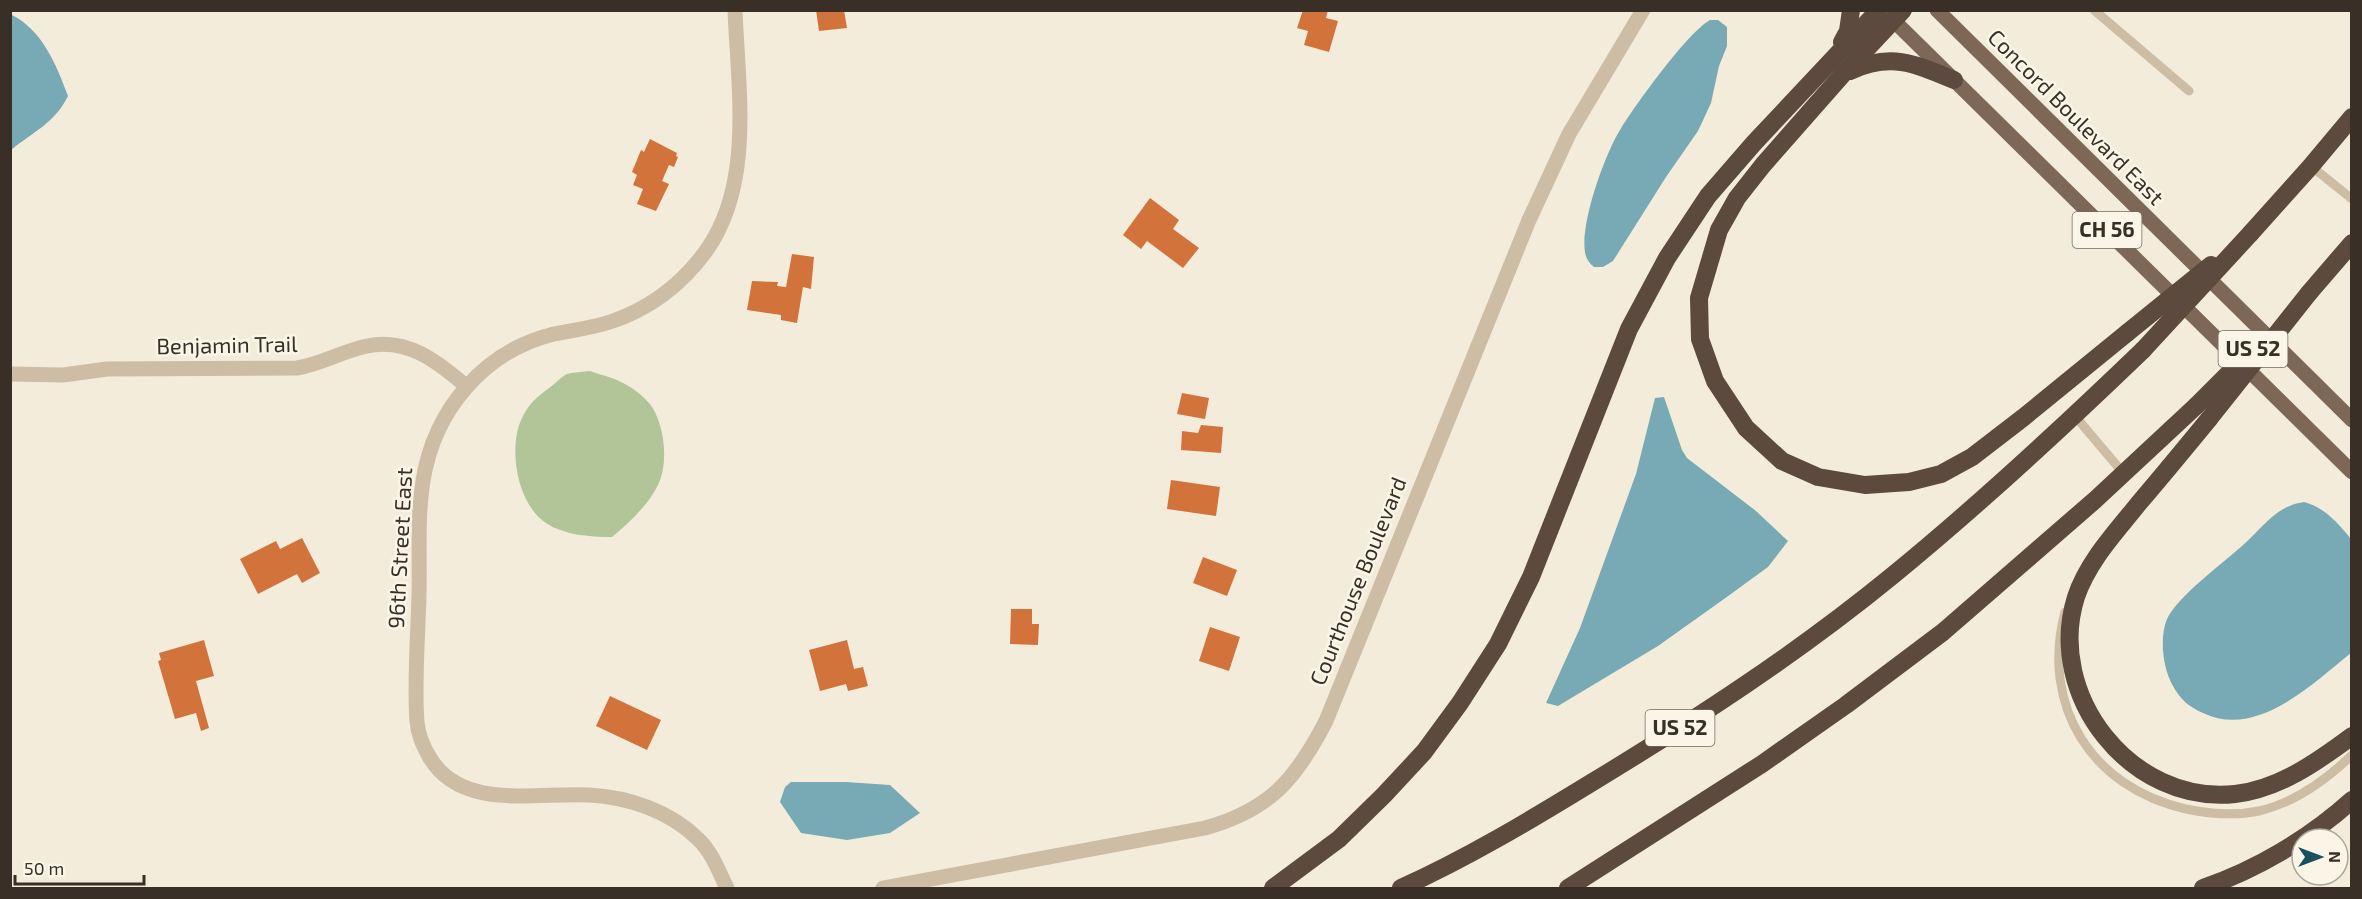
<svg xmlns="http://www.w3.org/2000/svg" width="2362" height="899" viewBox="0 0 2362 899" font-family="'Exo 2',sans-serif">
  <rect width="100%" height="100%" fill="#f4ecdb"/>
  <path fill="#b1c599" d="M590,371c11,4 25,7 35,13 11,6 25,17 30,28 10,21 13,52 3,73 -9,19 -29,38 -46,52 -22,0 -52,-2 -70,-17 -26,-21 -35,-77 -18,-106 7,-13 17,-20 29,-29 4,-3 9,-9 14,-11 7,-2 16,-2 23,-3z"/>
  <g fill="#77aab4">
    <path d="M10,14c32,15 46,50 58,82 -13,27 -35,36 -57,54z"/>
    <path d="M1710,20h8l9,7v19l-8,20 -8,37 -13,28 -32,46 -53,84 -10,6h-9c-5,-4 -8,-8 -9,-15 -5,-29 20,-98 35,-122 16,-26 67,-97 90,-110z"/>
    <path d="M1664,397l18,53 5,8 69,53 32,30 -20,26 -44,32 -66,47 -100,60 -12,-3 34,-75 56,-154 19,-76z"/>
    <path d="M2304,502c20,5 34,21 47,37v114c-39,31 -94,86 -148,60 -14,-6 -23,-14 -30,-27 -10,-17 -14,-48 -6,-67 11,-23 55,-55 75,-73 21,-18 33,-40 62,-44z"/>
    <path d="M791,782h55l44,3 30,28 -30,20 -43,7 -46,-7 -21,-31 5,-15z"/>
  </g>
  <g fill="#d2733b">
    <path d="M816,10h28l3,18 -28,3z"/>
    <path d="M1303,10h25l-2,8 12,3 -9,31 -25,-7 4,-14 -11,-3z"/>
    <path d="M650,139l27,14 -1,3 2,1 -4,10 -5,-2 -7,16 7,3 -13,27 -19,-7 6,-15 -10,-4 4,-10 -5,-3 9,-22 3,2z"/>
    <path d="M1150,198l29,22 -6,9 26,19 -16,20 -36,-27 -6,8 -18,-14z"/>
    <path d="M792,254l22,3 -3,32 -8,-2 -6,36 -16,-3v-5l-34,-5 5,-29 26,1 -1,4 9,1z"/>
    <path d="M1182,393l27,5 -4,21 -28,-5z"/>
    <path d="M1201,425l22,2 -2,26 -40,-3 1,-19 16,2z"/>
    <path d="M1171,480l49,7 -4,29 -49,-7z"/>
    <path d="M302,538l18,35 -18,10 -5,-9 -39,20 -18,-35 36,-18 4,8z"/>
    <path d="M1203,557l34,13 -10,26 -34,-13z"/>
    <path d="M1011,609h21v15h7l-1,21 -28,-1z"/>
    <path d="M1210,627l30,10 -11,34 -30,-10z"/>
    <path d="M204,640l10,36 -18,5 13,47 -8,3 -5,-18 -21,6 -17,-58 3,-1 -2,-7z"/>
    <path d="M847,640l7,29 9,-2 5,19 -20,5 -2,-7 -26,7 -11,-41z"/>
    <path d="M610,696l51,24 -14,30 -51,-24z"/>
  </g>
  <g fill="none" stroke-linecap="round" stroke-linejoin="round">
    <g stroke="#cebda5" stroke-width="9">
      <path d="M2094,10l95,81"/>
      <path d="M2311,166l41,33"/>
      <path d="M2075,416l49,58"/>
      <path d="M2065,612c-25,94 27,176 121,197 24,5 49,7 73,2 35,-8 67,-31 93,-56"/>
    </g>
    <g stroke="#cebda5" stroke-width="15">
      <path d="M10,374l53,1 44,-6 190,-1c24,-4 46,-17 70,-22 40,-9 71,16 99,40"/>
      <path d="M727,888c-8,-16 -15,-36 -29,-49 -28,-28 -70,-42 -109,-44 -52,-3 -127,16 -159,-37 -6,-10 -12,-24 -13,-36 -3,-39 1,-87 2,-127 1,-38 -2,-77 4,-114 11,-71 61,-130 131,-147 19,-4 38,-6 56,-12 39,-13 72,-38 96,-71 48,-67 32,-162 29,-241"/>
    </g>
    <path stroke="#cebda5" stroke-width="15" d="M883,888l322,-60c65,-18 91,-49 121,-107l203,-501 40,-86 74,-124"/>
    <g stroke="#7d6857" stroke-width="15">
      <path d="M1937,10l415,410"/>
      <path d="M1886,13l466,459"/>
    </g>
    <g stroke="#5b4a3d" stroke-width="18">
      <path d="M1903,10l-60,64 -80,91 -26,33 -18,32 -20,68 1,41 15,42 31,47 36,33 36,16 47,8 44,-3 32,-8 31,-17 52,-40 103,-84"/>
      <path d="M1842,42l6,-11 3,-21"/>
      <path d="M1850,71c41,-19 66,-7 104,9"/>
      <path d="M2250,234l61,-68 41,-49"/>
      <path d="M2309,293l43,-50"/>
      <path d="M2209,419c-23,28 -46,56 -70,84 -23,29 -51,58 -63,94 -31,98 55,208 159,197 44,-5 82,-32 117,-58"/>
      <path d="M1273,888l66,-49 45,-44 40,-43 36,-49 38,-59 33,-67 98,-248 38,-71 41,-62 46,-53 125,-133"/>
      <path d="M1401,888c66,-30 128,-67 190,-105 104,-63 207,-130 301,-207 87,-71 170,-148 251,-226"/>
      <path d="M1568,888l194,-124 84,-59 97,-73 152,-132 101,-94"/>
      <path d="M2203,888c53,-18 107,-50 149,-88"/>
    </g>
    <g stroke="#5b4a3d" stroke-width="18">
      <path d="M2127,333l84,-68"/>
      <path d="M2143,350l107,-116"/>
      <path d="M2196,406l52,-52"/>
      <path d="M2209,419l100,-126"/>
    </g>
  </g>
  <g text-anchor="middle" stroke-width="5" stroke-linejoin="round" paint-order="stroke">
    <g fill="#fbf5e8" stroke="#736a61" stroke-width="1.5">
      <rect x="2072.5" y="212" width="69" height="36" rx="4.5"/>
      <rect x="2218.5" y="331" width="69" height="36" rx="4.5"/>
      <rect x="1645.5" y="710" width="69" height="36" rx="4.5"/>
    </g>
    <g font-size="21" font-weight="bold" fill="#392f27">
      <text x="2107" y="237">CH 56</text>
      <text x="2253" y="356">US 52</text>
      <text x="1680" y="735">US 52</text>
    </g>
    <g font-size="22" fill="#392f27" stroke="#fbf5e8">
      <text transform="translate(2076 117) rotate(45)" y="8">Concord Boulevard East</text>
      <text transform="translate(227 345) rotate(-1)" y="8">Benjamin Trail</text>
      <text transform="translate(400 548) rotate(-87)" y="8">96th Street East</text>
      <text transform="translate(1358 581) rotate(-68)" y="8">Courthouse Boulevard</text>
    </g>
  </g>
  <rect width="2362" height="899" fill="none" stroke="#392f27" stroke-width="24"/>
  <g transform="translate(2320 857) rotate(90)"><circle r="28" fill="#fbf5e8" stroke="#ada69b" stroke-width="1.5"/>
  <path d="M0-4.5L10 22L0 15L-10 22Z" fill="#18515f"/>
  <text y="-9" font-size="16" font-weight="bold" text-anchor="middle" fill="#392f27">N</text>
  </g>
  <path d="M15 875v9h129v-9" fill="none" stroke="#392f27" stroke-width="3"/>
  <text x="24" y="875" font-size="18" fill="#392f27" stroke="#fbf5e8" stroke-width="4.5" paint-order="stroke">50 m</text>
</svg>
